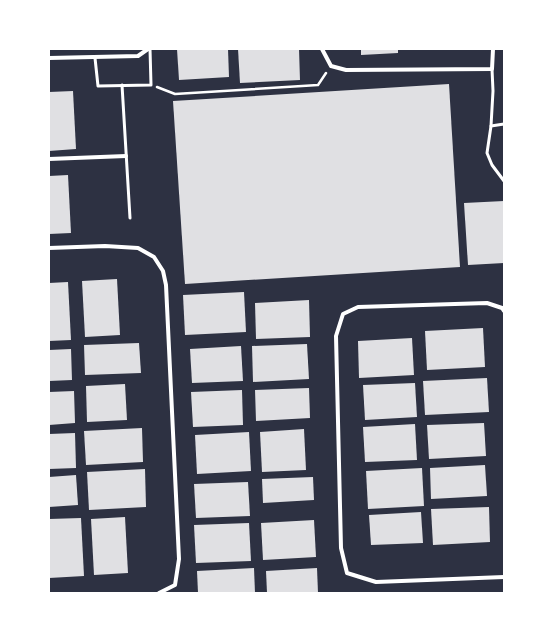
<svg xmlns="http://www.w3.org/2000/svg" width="553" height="642" viewBox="0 0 553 642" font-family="Cabin,sans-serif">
  <rect width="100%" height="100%" fill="#2d3142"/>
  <g fill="#e0e0e3">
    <path d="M177,49h51l1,28 -50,3z"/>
    <path d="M238,49h61l1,31 -60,3z"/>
    <path d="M361,49h37v4l-37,2z"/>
    <path d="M449,84l11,183 -275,17 -12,-183z"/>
    <path d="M73,91l3,58 -27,2v-59z"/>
    <path d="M68,175l3,58 -22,1v-58z"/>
    <path d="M504,201v62l-36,2 -4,-62z"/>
    <path d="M117,279l3,56 -35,2 -3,-56z"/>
    <path d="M68,282l3,58 -22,1v-58z"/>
    <path d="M244,292l2,40 -61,3 -2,-40z"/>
    <path d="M309,300l1,37 -54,2 -1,-36z"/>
    <path d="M483,328l2,39 -58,3 -2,-39z"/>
    <path d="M412,338l2,37 -55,3 -1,-37z"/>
    <path d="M139,343l2,30 -56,2 -1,-30z"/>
    <path d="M307,344l2,35 -56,3 -1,-36z"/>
    <path d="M241,346l2,35 -51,2 -2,-34z"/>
    <path d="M71,349l1,31 -23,1v-31z"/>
    <path d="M487,378l2,34 -64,3 -2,-34z"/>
    <path d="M415,383l2,34 -52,3 -2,-35z"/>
    <path d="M125,384l2,36 -40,2 -1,-36z"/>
    <path d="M309,388l1,30 -54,3 -1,-31z"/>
    <path d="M242,390l1,35 -50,2 -2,-35z"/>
    <path d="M74,391l1,32 -26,2v-33z"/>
    <path d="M484,423l2,33 -57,3 -2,-34z"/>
    <path d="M415,424l2,36 -52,2 -2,-35z"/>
    <path d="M142,428l1,34 -57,3 -2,-34z"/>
    <path d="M304,429l2,41 -44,2 -2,-40z"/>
    <path d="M249,432l2,39 -54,3 -2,-39z"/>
    <path d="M75,433l1,35 -27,1v-35z"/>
    <path d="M485,465l2,31 -56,3 -1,-31z"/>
    <path d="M422,468l2,38 -56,3 -2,-38z"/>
    <path d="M145,469l1,38 -57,3 -2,-38z"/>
    <path d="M76,475l2,30 -29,2v-30z"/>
    <path d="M313,477l1,23 -51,3 -1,-24z"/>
    <path d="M248,482l2,34 -54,2 -2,-34z"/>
    <path d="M489,507l1,35 -57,3 -2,-36z"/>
    <path d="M421,512l2,31 -52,2 -2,-30z"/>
    <path d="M125,517l3,56 -34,2 -3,-56z"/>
    <path d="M81,518l3,58 -35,2v-59z"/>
    <path d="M314,520l2,37 -53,3 -2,-37z"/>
    <path d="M249,523l2,38 -55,2 -2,-38z"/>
    <path d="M254,568l1,25h-57l-1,-22z"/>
    <path d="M317,568l1,25h-51l-1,-22z"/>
  </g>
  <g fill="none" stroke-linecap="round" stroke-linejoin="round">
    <path stroke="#fff" stroke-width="2.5" d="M157,87l18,7 143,-9 8,-12"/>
    <g stroke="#fff" stroke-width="3">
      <path d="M95,58l3,28 53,-1 -1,-36"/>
      <path d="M492,69l1,22 -2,35 -4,27 5,12 12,16"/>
      <path d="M122,85l8,133"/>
      <path d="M491,126l13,-2"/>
    </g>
    <g stroke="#fff" stroke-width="4">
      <path d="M322,49l9,17 15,4 146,-1 1,-20"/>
      <path d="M49,58l89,-2 10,-7"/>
      <path d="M49,159l77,-3"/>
      <path d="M49,248l56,-2 33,2 16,9 9,14 3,14 13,274 -4,26 -16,8"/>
      <path d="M504,311l-2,-3 -15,-5 -129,4 -15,7 -7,22 5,212 6,25 29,9 128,-5"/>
    </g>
  </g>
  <rect width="553" height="642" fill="none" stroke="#ffffff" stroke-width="100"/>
</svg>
